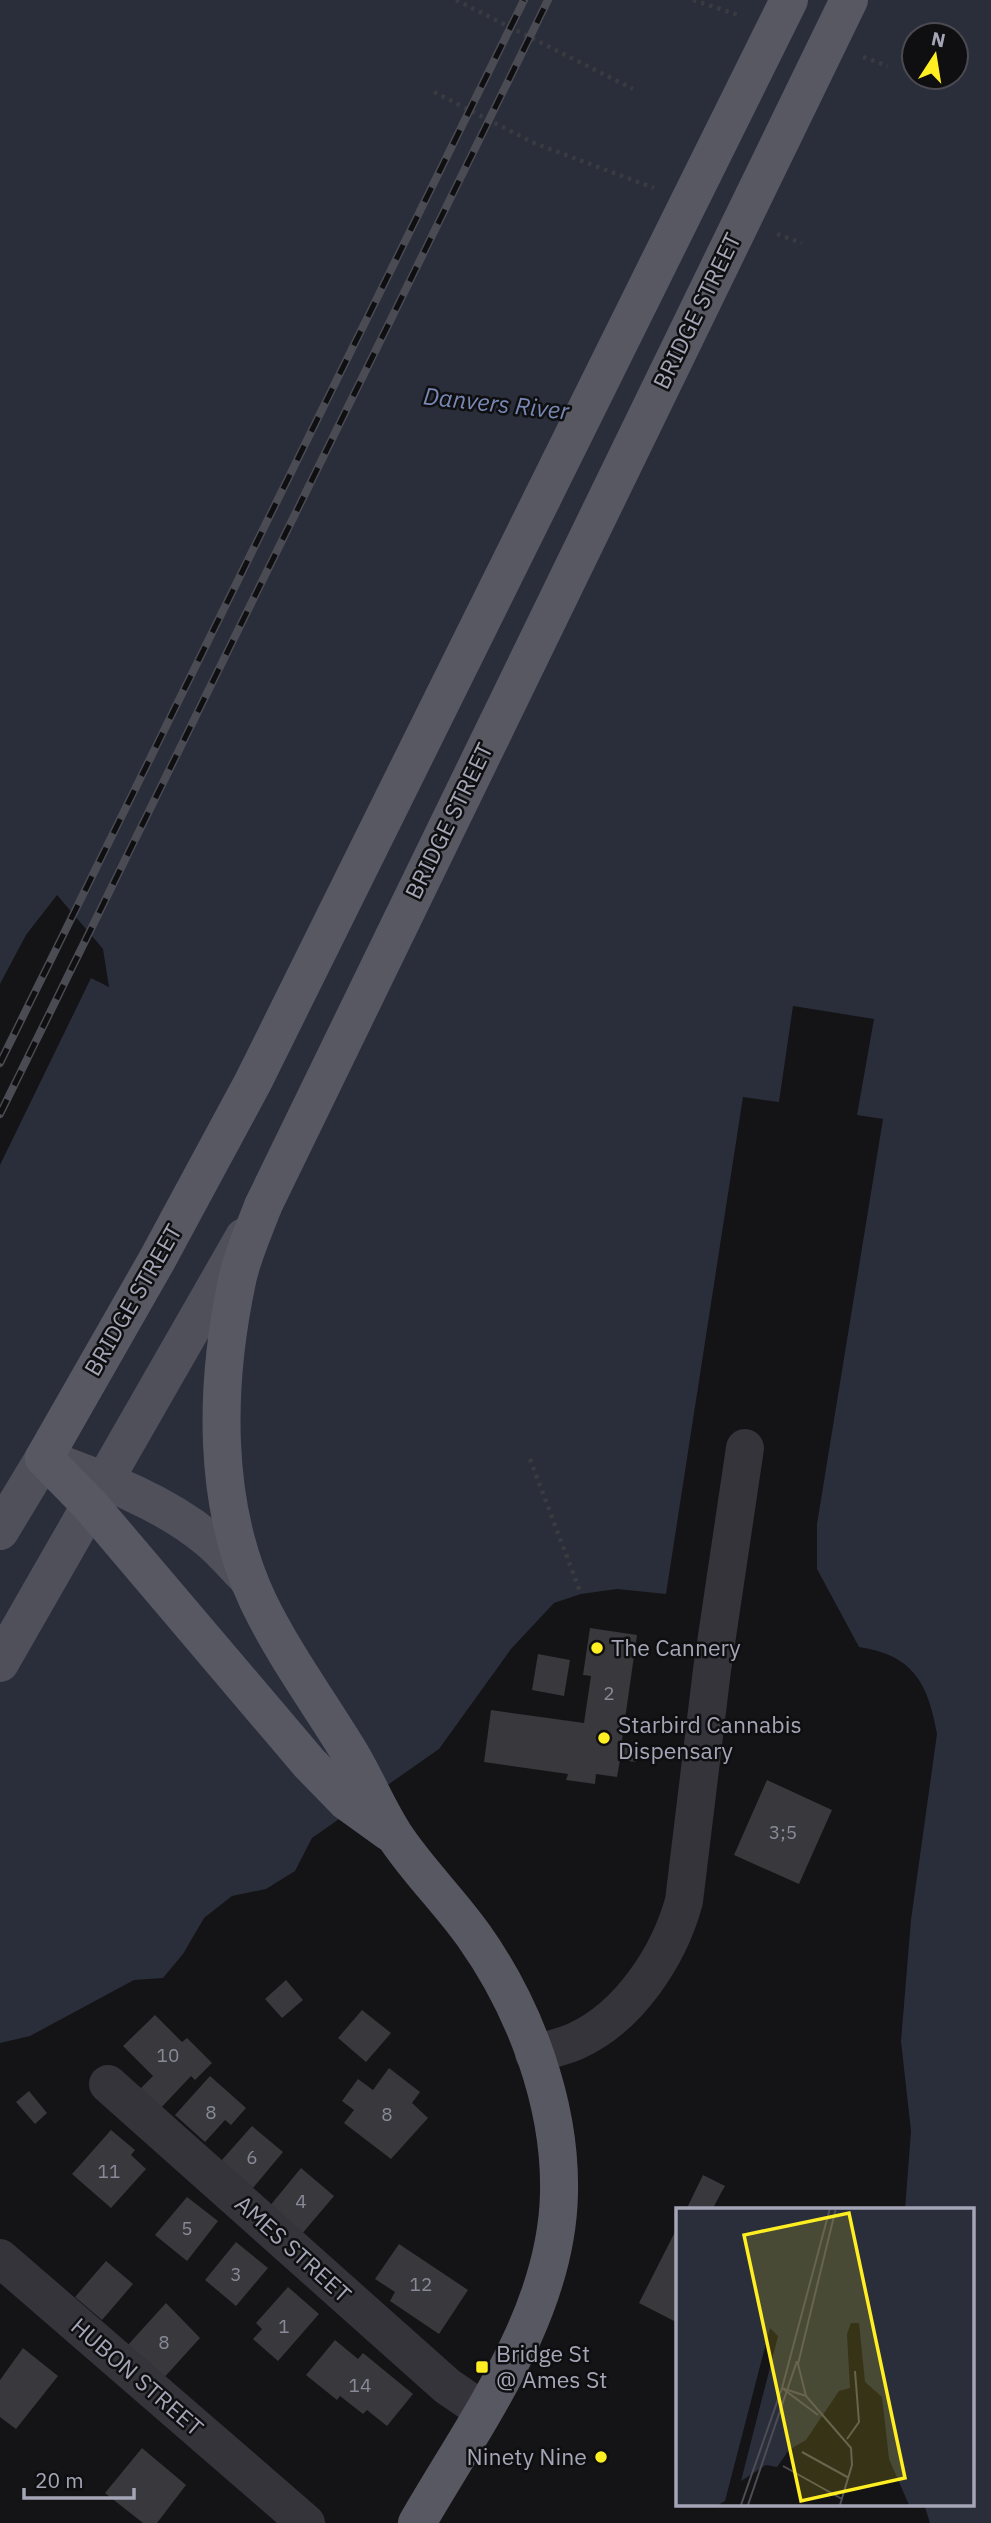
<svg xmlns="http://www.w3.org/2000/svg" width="991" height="2523" viewBox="0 0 991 2523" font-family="'IBM Plex Sans',sans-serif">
  <rect width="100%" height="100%" fill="#141315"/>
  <path fill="#292e3a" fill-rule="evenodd" d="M0,0h991v2523h-61l-6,-19h48v-294h-67l6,-79 -10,-90 10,-121 26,-186c-9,-51 -24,-79 -78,-87l-42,-78v-45l66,-405 -26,-4 17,-96 -81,-13 -14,96 -36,-5 -77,497 -49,-5 -36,5 -27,9 -43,46 -72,100 -127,89 -17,33 -29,18 -34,7 -28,22 -21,36 -20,24 -29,2 -104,56 -30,7v-878l91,-187 18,9 -6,-38 -46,-54 -31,40 -26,49zM914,35h42v42h-42z"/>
  <g fill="#38383d">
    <path d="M590,1628l47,7 -16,112 17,2 -2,13 -16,-2 -3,17 -21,-3 -1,10 -29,-4 2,-6 -84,-12 7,-52 93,13 7,-47 -8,-1z"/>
    <path d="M538,1654l32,6 -6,36 -32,-6z"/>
    <path d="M767,1780l65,30 -33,74 -65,-29z"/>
    <path d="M286,1980l17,20 -21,18 -17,-19z"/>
    <path d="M362,2010l29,23 -25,29 -28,-24z"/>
    <path d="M155,2015l27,27 5,-4 25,25 -17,17 -4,-4 -33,35 -20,-20 15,-15 -30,-30z"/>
    <path d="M389,2068l31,24 -8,11 16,15 -37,41 -47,-36 10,-13 -12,-9 16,-22 15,11z"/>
    <path d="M210,2076l36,32 -15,17 -6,-5 -20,22 -30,-27z"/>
    <path d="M29,2091l18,22 -12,11 -19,-22z"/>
    <path d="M252,2126l31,26 -30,36 -32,-27z"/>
    <path d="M111,2130l24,20 -4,5 15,14 -35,39 -39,-34z"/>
    <path d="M301,2168l33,28 -33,39 -32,-28z"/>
    <path d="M703,2175l22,11 -4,7 -9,17h-26z"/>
    <path d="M187,2197l31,24 -31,40 -32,-26z"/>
    <path d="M678,2226v97l-39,-20z"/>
    <path d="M236,2242l32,26 -32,38 -31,-26z"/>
    <path d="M399,2244l69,46 -29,44 -49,-33 5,-9 -20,-13z"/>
    <path d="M106,2261l27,23 -31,36 -27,-23z"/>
    <path d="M288,2287l31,27 -41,47 -25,-22 9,-10 -6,-6z"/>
    <path d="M166,2303l34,35 -39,43 -34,-35z"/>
    <path d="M335,2340l23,19 5,-6 50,41 -26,32 -20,-16 -4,4 -23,-18 -3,4 -31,-25z"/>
    <path d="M23,2348l35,28 -42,53 -16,-12v-37z"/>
    <path d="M142,2448l44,37 -29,38h-14l-38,-30z"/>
  </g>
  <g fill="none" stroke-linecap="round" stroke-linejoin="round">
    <g stroke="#3a3a41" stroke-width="4.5" stroke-dasharray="3.5 5" stroke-linecap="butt">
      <path d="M456,0l177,89"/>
      <path d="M693,0l45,15"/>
      <path d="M863,57l25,9"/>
      <path d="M434,92l100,51 120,45"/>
      <path d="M777,234l25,9"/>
      <path d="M530,1459l51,135"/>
    </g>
    <g stroke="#35343a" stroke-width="38">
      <path d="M534,2054c13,-4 29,-7 42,-13 53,-24 93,-85 108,-140l28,-231 33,-222"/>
      <path d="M108,2084l339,302 35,24"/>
      <path d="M0,2258l306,265"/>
    </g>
    <g stroke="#50505a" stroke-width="38">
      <path d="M0,1531l44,-73c56,21 115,41 163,80 15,12 28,28 42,42"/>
      <path d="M0,1663l244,-426"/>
    </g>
    <g stroke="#585863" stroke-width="38">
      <path d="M263,1206c-9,24 -21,50 -26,75 -22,104 -25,222 21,320 25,52 60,100 90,149 18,29 30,61 49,89 23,34 53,63 77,97 51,72 87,168 85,257 -2,121 -84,229 -142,330"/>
      <path d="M44,1458l46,47 219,258 37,38 43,31"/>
    </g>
    <defs>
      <g id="rail">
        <path d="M0,1063l524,-1063"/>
        <path d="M0,1114l548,-1114"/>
      </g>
    </defs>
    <use href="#rail" stroke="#4b4b53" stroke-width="8"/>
    <use href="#rail" stroke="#0f0e10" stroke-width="5" stroke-dasharray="16" stroke-linecap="butt"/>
    <g stroke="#585863" stroke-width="38">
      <path d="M263,1206l586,-1206"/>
      <path d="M44,1458l113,-198 96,-178 536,-1082"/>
    </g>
  </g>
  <g fill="#feee22" stroke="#0f0e10" stroke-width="2.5">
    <circle cx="597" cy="1648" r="7"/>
    <circle cx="604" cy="1738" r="7"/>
    <rect x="475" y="2360" width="14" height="14" rx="3.5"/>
    <circle cx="601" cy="2457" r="7"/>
  </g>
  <g text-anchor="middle" stroke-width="5" stroke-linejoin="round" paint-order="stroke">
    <g font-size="19" fill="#898a98">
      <text x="609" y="1700">2</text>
      <text x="783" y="1839">3;5</text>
      <text x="168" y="2062">10</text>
      <text x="211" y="2119">8</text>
      <text x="387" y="2121">8</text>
      <text x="252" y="2164">6</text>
      <text x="109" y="2178">11</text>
      <text x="301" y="2208">4</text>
      <text x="187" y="2235">5</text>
      <text x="236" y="2281">3</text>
      <text x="421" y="2291">12</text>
      <text x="284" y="2333">1</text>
      <text x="164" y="2349">8</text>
      <text x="360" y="2392">14</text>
    </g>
    <g font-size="23" fill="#a4a5b6" stroke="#0f0e10">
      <text transform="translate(697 311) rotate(-64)" y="8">BRIDGE STREET</text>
      <text transform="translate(449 821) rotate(-64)" y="8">BRIDGE STREET</text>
      <text transform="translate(133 1300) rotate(-60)" y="8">BRIDGE STREET</text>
      <text transform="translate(293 2249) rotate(42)" y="8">AMES STREET</text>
      <text transform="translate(137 2377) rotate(41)" y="8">HUBON STREET</text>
    </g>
    <g font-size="23" fill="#a4a5b6" stroke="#0f0e10" text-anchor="start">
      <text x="611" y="1656">The Cannery</text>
      <text x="618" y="1733">Starbird Cannabis<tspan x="618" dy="26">Dispensary</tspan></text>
      <text x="496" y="2362">Bridge St<tspan x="496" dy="26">@ Ames St</tspan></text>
      <text x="587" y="2465" text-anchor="end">Ninety Nine</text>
    </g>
    <g font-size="24" font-style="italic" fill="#7888b4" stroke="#0f0e10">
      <text transform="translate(496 404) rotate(6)" y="8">Danvers River</text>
    </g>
  </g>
  <g transform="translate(676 2208)">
    <rect width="298" height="298" fill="#141315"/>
    <path d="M0,0h297v297h-64l-20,-46 -7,-62 -17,-15 -6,-59h-8l-4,11 3,54 -11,3 -33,49 -17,10 -12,17 -11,-2 -25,16 37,-145 -8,-8 -45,173 -7,4h-42z" fill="#292e3a"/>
    <path fill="none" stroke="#4e4d55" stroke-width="2" d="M160,0l-38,156 8,32 45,52 1,17 -12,40M142,207l-36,-27 48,-180M171,231l12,-17 -4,-51M126,244l47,26M107,258l59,33M65,297l41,-117 24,8M72,297l49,-144"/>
    <path fill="#feee22" fill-opacity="0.15" stroke="#feee22" stroke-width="3.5" d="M173,5l56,265 -104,23 -57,-266z"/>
    <rect width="298" height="298" fill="none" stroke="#a4a5b6" stroke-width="3.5"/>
  </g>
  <g transform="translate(935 56) rotate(12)"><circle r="33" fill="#0f0e10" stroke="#4b4a52" stroke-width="2"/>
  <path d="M0-5L12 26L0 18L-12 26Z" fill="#feee22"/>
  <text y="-10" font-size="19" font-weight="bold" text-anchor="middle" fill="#a4a5b6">N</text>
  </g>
  <path d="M24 2488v10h110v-10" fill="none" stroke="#a4a5b6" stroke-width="3.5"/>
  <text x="35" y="2488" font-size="21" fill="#a4a5b6" stroke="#0f0e10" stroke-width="5" paint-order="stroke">20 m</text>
</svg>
